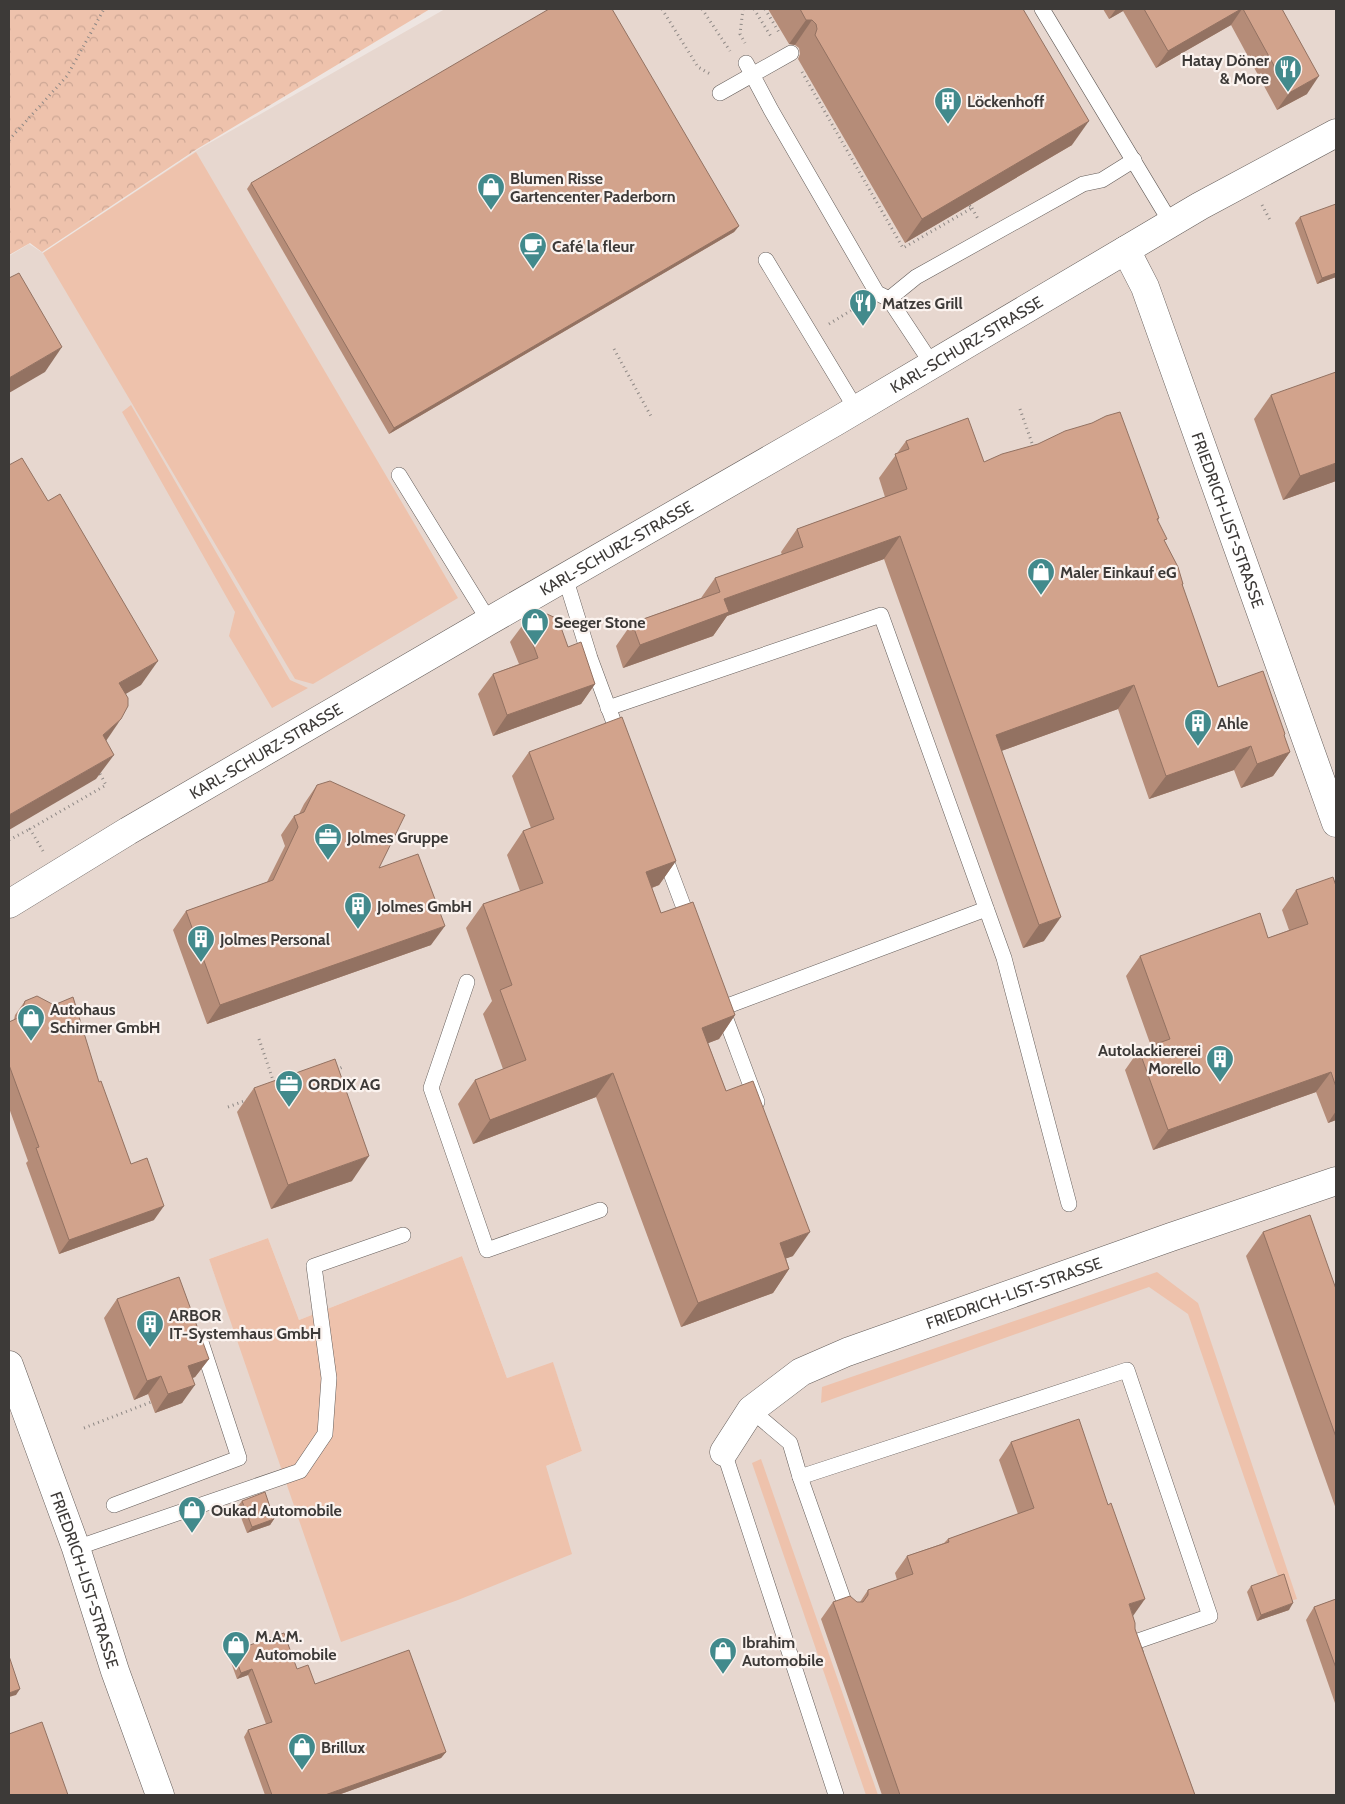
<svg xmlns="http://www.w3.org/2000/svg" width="1345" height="1804" viewBox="0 0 1345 1804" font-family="Cabin,sans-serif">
  <defs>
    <pattern id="park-crowns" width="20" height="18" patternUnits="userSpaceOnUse" patternTransform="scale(1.25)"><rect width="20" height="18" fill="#eec2ac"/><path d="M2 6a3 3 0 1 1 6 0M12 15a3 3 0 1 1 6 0" fill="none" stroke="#cda795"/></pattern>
  </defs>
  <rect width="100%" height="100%" fill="#eee5e1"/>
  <path fill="#e7d7cf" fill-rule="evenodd" d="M445,9h891v1786h-1327v-1539l20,-12 14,9 156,-104zM268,1238l31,82 163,-64 45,122 46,-15 29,88 -36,15 -306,-120 -31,-87z"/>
  <g fill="#eec2ac">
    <path d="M196,152l262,446 -145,86 -18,-5 -252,-426z"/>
    <path d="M131,405l159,275 18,8 -36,20 -43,-72 6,-24 -113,-200z"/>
    <path d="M268,1238l31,82 163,-64 45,122 46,-16 29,89 -36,15 26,88 -114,46 -117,42 -132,-383z"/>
    <path d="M1157,1272l41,31 99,296 -10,3 -99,-288 -39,-27 -328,116 1,-16z"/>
    <path d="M761,1459l117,336h-12l-114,-332z"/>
  </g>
  <path fill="url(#park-crowns)" d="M9,9h421l-233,140 -155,103 -12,-9 -21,12z"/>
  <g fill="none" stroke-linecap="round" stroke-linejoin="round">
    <defs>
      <g id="lane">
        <path d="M1042,9l129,214"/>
        <path d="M746,63l25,47 106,183 12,6 43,65"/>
        <path d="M720,93l71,-40"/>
        <path d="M766,260l90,149"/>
        <path d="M889,299l27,-22 167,-93 19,-4 32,-20"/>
        <path d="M399,475l90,146"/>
        <path d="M565,577l25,81 30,81"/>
        <path d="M608,708l273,-93 123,343 65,246"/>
        <path d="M663,852l27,72"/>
        <path d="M467,982l-36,106 56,162 113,-40"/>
        <path d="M721,1006l36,96"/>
        <path d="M722,1008l264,-99"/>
        <path d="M751,1410l39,33 10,34 327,-107 83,246 -78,27 4,11"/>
        <path d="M724,1452l112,343"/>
        <path d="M800,1477l47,133"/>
        <path d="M114,1505l125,-47 -38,-116"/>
        <path d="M76,1548l224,-77 25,-37 4,-56 -15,-112 89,-31"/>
      </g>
      <g id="street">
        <path id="s1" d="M1126,250l19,37 191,536"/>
        <path id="s2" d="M9,904l119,-73 361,-210 346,-199 365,-216 136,-73"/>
        <path id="s3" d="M9,1365l67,183 39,123 45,124"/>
        <path id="s4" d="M724,1452l27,-42 50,-38 46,-20 324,-115 165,-56"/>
      </g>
    </defs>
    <use href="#lane" stroke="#635c59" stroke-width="16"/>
    <use href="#street" stroke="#635c59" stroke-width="29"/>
    <g stroke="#8e8885" stroke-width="3" stroke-dasharray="1 4" stroke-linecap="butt">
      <path d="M662,9l36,58 12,7"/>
      <path d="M702,9l28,42"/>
      <path d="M743,9l-3,25 5,9"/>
      <path d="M754,9l18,29"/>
      <path d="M765,9l15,25"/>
      <path d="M802,72l101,176 69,-40 -3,-3"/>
      <path d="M9,140l58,-64 37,-67"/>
      <path d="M1262,205l8,15"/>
      <path d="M972,208l6,11"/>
      <path d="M829,324l31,-19"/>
      <path d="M614,349l38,69"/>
      <path d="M1020,409l14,40"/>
      <path d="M9,840l21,-11"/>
      <path d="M43,851l-13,-22 76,-44 -8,-15"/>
      <path d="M259,1039l15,44"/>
      <path d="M336,1070l9,-4"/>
      <path d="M228,1107l19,-7"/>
      <path d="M84,1428l67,-26"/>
    </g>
    <use href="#lane" stroke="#fff" stroke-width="15"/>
    <use href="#street" stroke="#fff" stroke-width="28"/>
  </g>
  <g fill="#b58c78">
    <path d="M768,9h255l49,136 -167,98 -107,-184 2,-5 -1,-6 -4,-3 -6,-1z"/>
    <path d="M1103,9h179l25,85 -30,16 -46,-85 -75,43 -33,-57 -14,8z"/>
    <path d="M251,183l488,43 -5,6 -345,202 -142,-245z"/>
    <path d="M1300,217l36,60 -19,7 -22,-61z"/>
    <path d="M1271,395l65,86 -53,19 -29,-81z"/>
    <path d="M906,441l78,21 175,56 -1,3 7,21 18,42 -1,2 36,101 67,47 -1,2 6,16 -17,24 -32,12 -7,-18 -85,29 -31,-90 -117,42 43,190 -21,7 -139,-389 -157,57 -14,20 -90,32 -7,-22 16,-23 69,-25 14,-20 67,-23 -1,-3 16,-23 88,-32 -6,-19z"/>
    <path d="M525,622l43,25 27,37 -14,20 -88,32 -15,-42 15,-20 26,-10 -9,-22z"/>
    <path d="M529,752l147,109 -17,24 -7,3 9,25 74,102 -16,24 -11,4 18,48 67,165 -7,2 3,11 -16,24 -92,34 -85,-230 -123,47 -15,-40 17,-24 28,-11 -20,-55 9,-13 -26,-73 17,-24 37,-13 -13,-36 16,-24 8,-3 -19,-52z"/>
    <path d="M317,785l62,83 52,77 -224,79 -34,-94 13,-19 81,-29 18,-36 -4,-11 13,-19 5,-2 5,-10z"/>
    <path d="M1336,886v234l-8,3 -12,-31 -163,58 -28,-80 14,-20 12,-4 -25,-70 14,-20 128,-18 21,-8 -7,-20 14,-20z"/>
    <path d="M25,1001l74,81 32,82 23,56 -95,34 -33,-91 2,-2 -19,-53v-86l5,-2 1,-5z"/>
    <path d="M254,1088l98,93 -81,28 -34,-97z"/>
    <path d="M1263,1232l73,57v220l-90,-253z"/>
    <path d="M117,1299l92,60 -14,18 -2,1 -11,25 -27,10 -7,-19 -14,6 -30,-82z"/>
    <path d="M1011,1442l122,174 2,13 60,166h-313l-61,-176 12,-17h27l8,-12 29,-10 -2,-7 12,-17 37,-13 4,-4 70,-25 -19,-54z"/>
    <path d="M242,1501l32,18 -4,6 -23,8 -10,-26z"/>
    <path d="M1251,1586l38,24 -32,11 -10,-29z"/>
    <path d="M1336,1599v107l-30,-86 8,-13z"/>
    <path d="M233,1651l64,18 18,15 131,68 -5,6 -103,37h-73l-21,-58 4,-7 18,-6 -18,-49 -11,4 -8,-22z"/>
  </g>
  <g fill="#937262">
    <path d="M1116,9h8l-1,2 -14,8z"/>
    <path d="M1241,9h1l-11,16 -75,43 12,-17z"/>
    <path d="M806,20h6l-17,25 -6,-1z"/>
    <path d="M1319,76l-12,18 -30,16 12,-17z"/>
    <path d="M1089,121l-17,24 -167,98 17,-24z"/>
    <path d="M739,226l-5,6 -345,202 5,-6z"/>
    <path d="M1336,273v4l-19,7 5,-6z"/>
    <path d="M62,347l-17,25 -36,21v-15z"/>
    <path d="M1336,463v18l-53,19 17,-24z"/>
    <path d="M900,536l-16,23 -157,57 -14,20 -90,32 17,-23 84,-46z"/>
    <path d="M158,661l-17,24 -39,23 17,-25z"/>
    <path d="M595,684l-14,20 -88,32 14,-21z"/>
    <path d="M1134,685l-16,24 -139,50 17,-24z"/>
    <path d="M121,719l-17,25 -1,-9z"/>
    <path d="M1251,746l-17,24 -85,29 17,-23z"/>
    <path d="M1290,752l-17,24 -32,12 16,-24z"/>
    <path d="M114,755l-18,24 -87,51v-15z"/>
    <path d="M676,861l-17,24 -30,11 17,-24z"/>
    <path d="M1061,917l-17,24 -21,7 16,-23z"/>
    <path d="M445,926l-14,19 -224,79 13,-19z"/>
    <path d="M735,1015l-16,24 -34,13 17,-24z"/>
    <path d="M1331,1072l-15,20 -163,58 15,-20z"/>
    <path d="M613,1073l-17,24 -123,47 17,-24z"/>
    <path d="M1336,1111v9l-8,3z"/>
    <path d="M369,1156l-17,25 -81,28 17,-24z"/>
    <path d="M164,1206l-10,14 -95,34 10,-14z"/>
    <path d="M810,1232l-17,24 -30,11 17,-24z"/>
    <path d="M789,1269l-16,24 -92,34 17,-24z"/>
    <path d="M209,1359l-14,18 -20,7 13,-18z"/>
    <path d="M161,1376l-13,18 -14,6 13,-19z"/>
    <path d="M195,1385l-13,18 -27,10 13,-19z"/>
    <path d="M274,1519l-4,6 -23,8 5,-6z"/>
    <path d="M1145,1599l-12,17 -4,-12z"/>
    <path d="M1293,1603l-4,7 -32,11 4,-6z"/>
    <path d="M252,1669l-4,6 -11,4 4,-6z"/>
    <path d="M20,1689l-4,6 -7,2v-4z"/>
    <path d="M446,1752l-5,6 -103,37h-13z"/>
  </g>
  <g fill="#d2a38c" stroke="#937262">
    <path d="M549,9h63l127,217 -345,202 -143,-245z"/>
    <path d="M800,9h223l66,112 -167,98 -107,-184 2,-6 -1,-5 -4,-4h-6z"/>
    <path d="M1144,9h97l-73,42z"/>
    <path d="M1243,9h39l37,67 -30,17z"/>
    <path d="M1336,204v69l-14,5 -22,-61z"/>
    <path d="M19,273l43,74 -53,31v-100z"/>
    <path d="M1336,372v91l-36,13 -29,-81z"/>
    <path d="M1120,412l39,106 -2,1 10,20 -3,1 14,27 5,17h-1l36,103 45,-16 22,63 -1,1 6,17 -33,12 -6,-18 -85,30 -32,-91 -138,50 65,182 -22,8 -139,-389 -176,63 5,13 -89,33 -8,-22 88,-31 -5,-14 88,-31 -6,-18 110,-40 -12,-35 14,-5 -3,-8 62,-23 16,44 18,-8 36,-10 27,-13 27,-8 14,-7z"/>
    <path d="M22,458l26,43 12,-7 98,167 -39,22 9,15v8l-7,13 -18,16 11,20 -105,60v-350z"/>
    <path d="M547,614l11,5 10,28 13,-5 14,42 -88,31 -14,-41 45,-16 -13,-36z"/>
    <path d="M622,717l54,144 -30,11 15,41 32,-11 42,113 -33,13 24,63 27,-10 57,151 -30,11 9,26 -91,34 -85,-230 -123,47 -15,-40 51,-20 -26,-70 12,-5 -29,-81 60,-21 -20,-52 31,-12 -25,-67z"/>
    <path d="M330,781l75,34 -26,53 39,-14 27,72 -225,79 -34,-94 87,-31 25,-53 -4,-11 10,-4 13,-27z"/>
    <path d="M1333,877l3,9v201l-5,-15 -163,58 -29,-80 31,-11 -30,-83 120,-43 8,25 40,-14 -12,-34z"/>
    <path d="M37,996l17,9 19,-8 26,85 2,-1 30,83 16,-6 17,48 -95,34 -33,-92 3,-1 -30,-82v-43l11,-5 5,-16z"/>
    <path d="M335,1059l34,97 -81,29 -34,-97z"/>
    <path d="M1310,1215l26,74v148l-73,-205z"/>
    <path d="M179,1277l30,82 -21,7 7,19 -27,9 -7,-18 -14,5 -30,-82z"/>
    <path d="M1079,1419l29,86 3,-2 34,96 -16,5 6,19v6l60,166h-295l-67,-193 17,-6 7,6h6l5,-7v-5l45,-16 -6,-18 42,-14 -1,-3 86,-31 -23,-66z"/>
    <path d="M265,1492l9,27 -22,8 -10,-26z"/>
    <path d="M1284,1574l9,29 -32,12 -10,-29z"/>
    <path d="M1336,1599v69l-22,-61z"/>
    <path d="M284,1633l13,36 11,-4 7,19 94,-34 37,102 -121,43h-53l-24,-65 24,-8 -20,-53 -11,4 -8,-22z"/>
    <path d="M9,1656l11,33 -11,4z"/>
    <path d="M42,1722l26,73h-59v-61z"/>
  </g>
  <defs>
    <symbol id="restaurant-pin" viewBox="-11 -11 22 30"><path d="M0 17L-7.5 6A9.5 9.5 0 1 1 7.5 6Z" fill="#428a8c" stroke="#fbf3ef"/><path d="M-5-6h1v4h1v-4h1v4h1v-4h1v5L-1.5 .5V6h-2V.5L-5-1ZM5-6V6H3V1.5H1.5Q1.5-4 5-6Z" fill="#fff"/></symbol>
    <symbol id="building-pin" viewBox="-11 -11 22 30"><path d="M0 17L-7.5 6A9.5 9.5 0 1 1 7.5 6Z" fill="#428a8c" stroke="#fbf3ef"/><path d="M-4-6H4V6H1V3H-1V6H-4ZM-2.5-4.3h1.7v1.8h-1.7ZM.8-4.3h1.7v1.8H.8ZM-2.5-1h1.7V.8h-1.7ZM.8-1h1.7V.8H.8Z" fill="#fff"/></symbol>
    <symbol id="shop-pin" viewBox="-11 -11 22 30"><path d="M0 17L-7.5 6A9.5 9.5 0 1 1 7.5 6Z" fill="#428a8c" stroke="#fbf3ef"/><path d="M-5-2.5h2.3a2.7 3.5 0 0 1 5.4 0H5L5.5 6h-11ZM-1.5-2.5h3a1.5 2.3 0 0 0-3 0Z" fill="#fff"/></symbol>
    <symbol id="cafe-pin" viewBox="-11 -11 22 30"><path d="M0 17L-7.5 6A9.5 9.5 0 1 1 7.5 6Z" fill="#428a8c" stroke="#fbf3ef"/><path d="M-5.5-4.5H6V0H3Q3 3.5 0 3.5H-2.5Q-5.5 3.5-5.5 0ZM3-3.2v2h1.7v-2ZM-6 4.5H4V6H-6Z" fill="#fff"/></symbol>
    <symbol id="office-pin" viewBox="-11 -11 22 30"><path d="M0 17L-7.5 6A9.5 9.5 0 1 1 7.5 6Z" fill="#428a8c" stroke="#fbf3ef"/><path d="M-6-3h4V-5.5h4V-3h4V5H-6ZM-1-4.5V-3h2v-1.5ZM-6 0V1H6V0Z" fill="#fff"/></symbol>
  </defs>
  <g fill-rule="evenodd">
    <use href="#restaurant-pin" x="1272" y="53" width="32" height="43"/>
    <use href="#building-pin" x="932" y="85" width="32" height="43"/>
    <use href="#shop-pin" x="475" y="171" width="32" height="43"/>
    <use href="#cafe-pin" x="517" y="230" width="32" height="43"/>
    <use href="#restaurant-pin" x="847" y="287" width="32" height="43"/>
    <use href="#shop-pin" x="1025" y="556" width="32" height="43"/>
    <use href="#shop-pin" x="519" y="606" width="32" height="43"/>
    <use href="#building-pin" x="1182" y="707" width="32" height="43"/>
    <use href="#office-pin" x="312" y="821" width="32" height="43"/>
    <use href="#building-pin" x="342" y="890" width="32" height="43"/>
    <use href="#building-pin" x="185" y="923" width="32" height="43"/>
    <use href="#shop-pin" x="15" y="1002" width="32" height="43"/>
    <use href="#building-pin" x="1204" y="1043" width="32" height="43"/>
    <use href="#office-pin" x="273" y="1068" width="32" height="43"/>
    <use href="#building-pin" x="134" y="1308" width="32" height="43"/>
    <use href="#shop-pin" x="176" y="1494" width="32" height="43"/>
    <use href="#shop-pin" x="220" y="1629" width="32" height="43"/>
    <use href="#shop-pin" x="707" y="1635" width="32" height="43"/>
    <use href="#shop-pin" x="286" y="1731" width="32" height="43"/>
  </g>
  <g text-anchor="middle" stroke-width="4.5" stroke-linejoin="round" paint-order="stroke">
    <g font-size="16" font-weight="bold" fill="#3d3a38" stroke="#fbf3ef" text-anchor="start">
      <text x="1269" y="66" text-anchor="end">Hatay Döner<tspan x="1269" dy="18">&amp; More</tspan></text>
      <text x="967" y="107">Löckenhoff</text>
      <text x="510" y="184">Blumen Risse<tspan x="510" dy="18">Gartencenter Paderborn</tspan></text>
      <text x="552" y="252">Café la fleur</text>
      <text x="882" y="309">Matzes Grill</text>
      <text x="1060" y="578">Maler Einkauf eG</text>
      <text x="554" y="628">Seeger Stone</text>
      <text x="1217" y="729">Ahle</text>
      <text x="347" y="843">Jolmes Gruppe</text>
      <text x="377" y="912">Jolmes GmbH</text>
      <text x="220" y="945">Jolmes Personal</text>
      <text x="50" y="1015">Autohaus<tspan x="50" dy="18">Schirmer GmbH</tspan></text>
      <text x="1201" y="1056" text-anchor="end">Autolackiererei<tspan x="1201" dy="18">Morello</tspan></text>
      <text x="308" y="1090">ORDIX AG</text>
      <text x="169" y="1321">ARBOR<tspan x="169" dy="18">IT-Systemhaus GmbH</tspan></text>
      <text x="211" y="1516">Oukad Automobile</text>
      <text x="255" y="1642">M.A.M.<tspan x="255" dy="18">Automobile</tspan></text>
      <text x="742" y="1648">Ibrahim<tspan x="742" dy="18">Automobile</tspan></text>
      <text x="321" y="1753">Brillux</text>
    </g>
    <g font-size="16" fill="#3d3a38" stroke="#fbf3ef">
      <text dy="6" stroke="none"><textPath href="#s2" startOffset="1109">KARL-SCHURZ-STRASSE</textPath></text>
      <text dy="6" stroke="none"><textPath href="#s1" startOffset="289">FRIEDRICH-LIST-STRASSE</textPath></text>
      <text dy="6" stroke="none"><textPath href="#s2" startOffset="704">KARL-SCHURZ-STRASSE</textPath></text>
      <text dy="6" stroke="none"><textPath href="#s2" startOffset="299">KARL-SCHURZ-STRASSE</textPath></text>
      <text dy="6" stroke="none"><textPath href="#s4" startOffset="340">FRIEDRICH-LIST-STRASSE</textPath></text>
      <text dy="6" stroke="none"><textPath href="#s3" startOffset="228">FRIEDRICH-LIST-STRASSE</textPath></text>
    </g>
  </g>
  <rect width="1345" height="1804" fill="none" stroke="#3d3a38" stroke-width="20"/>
</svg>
